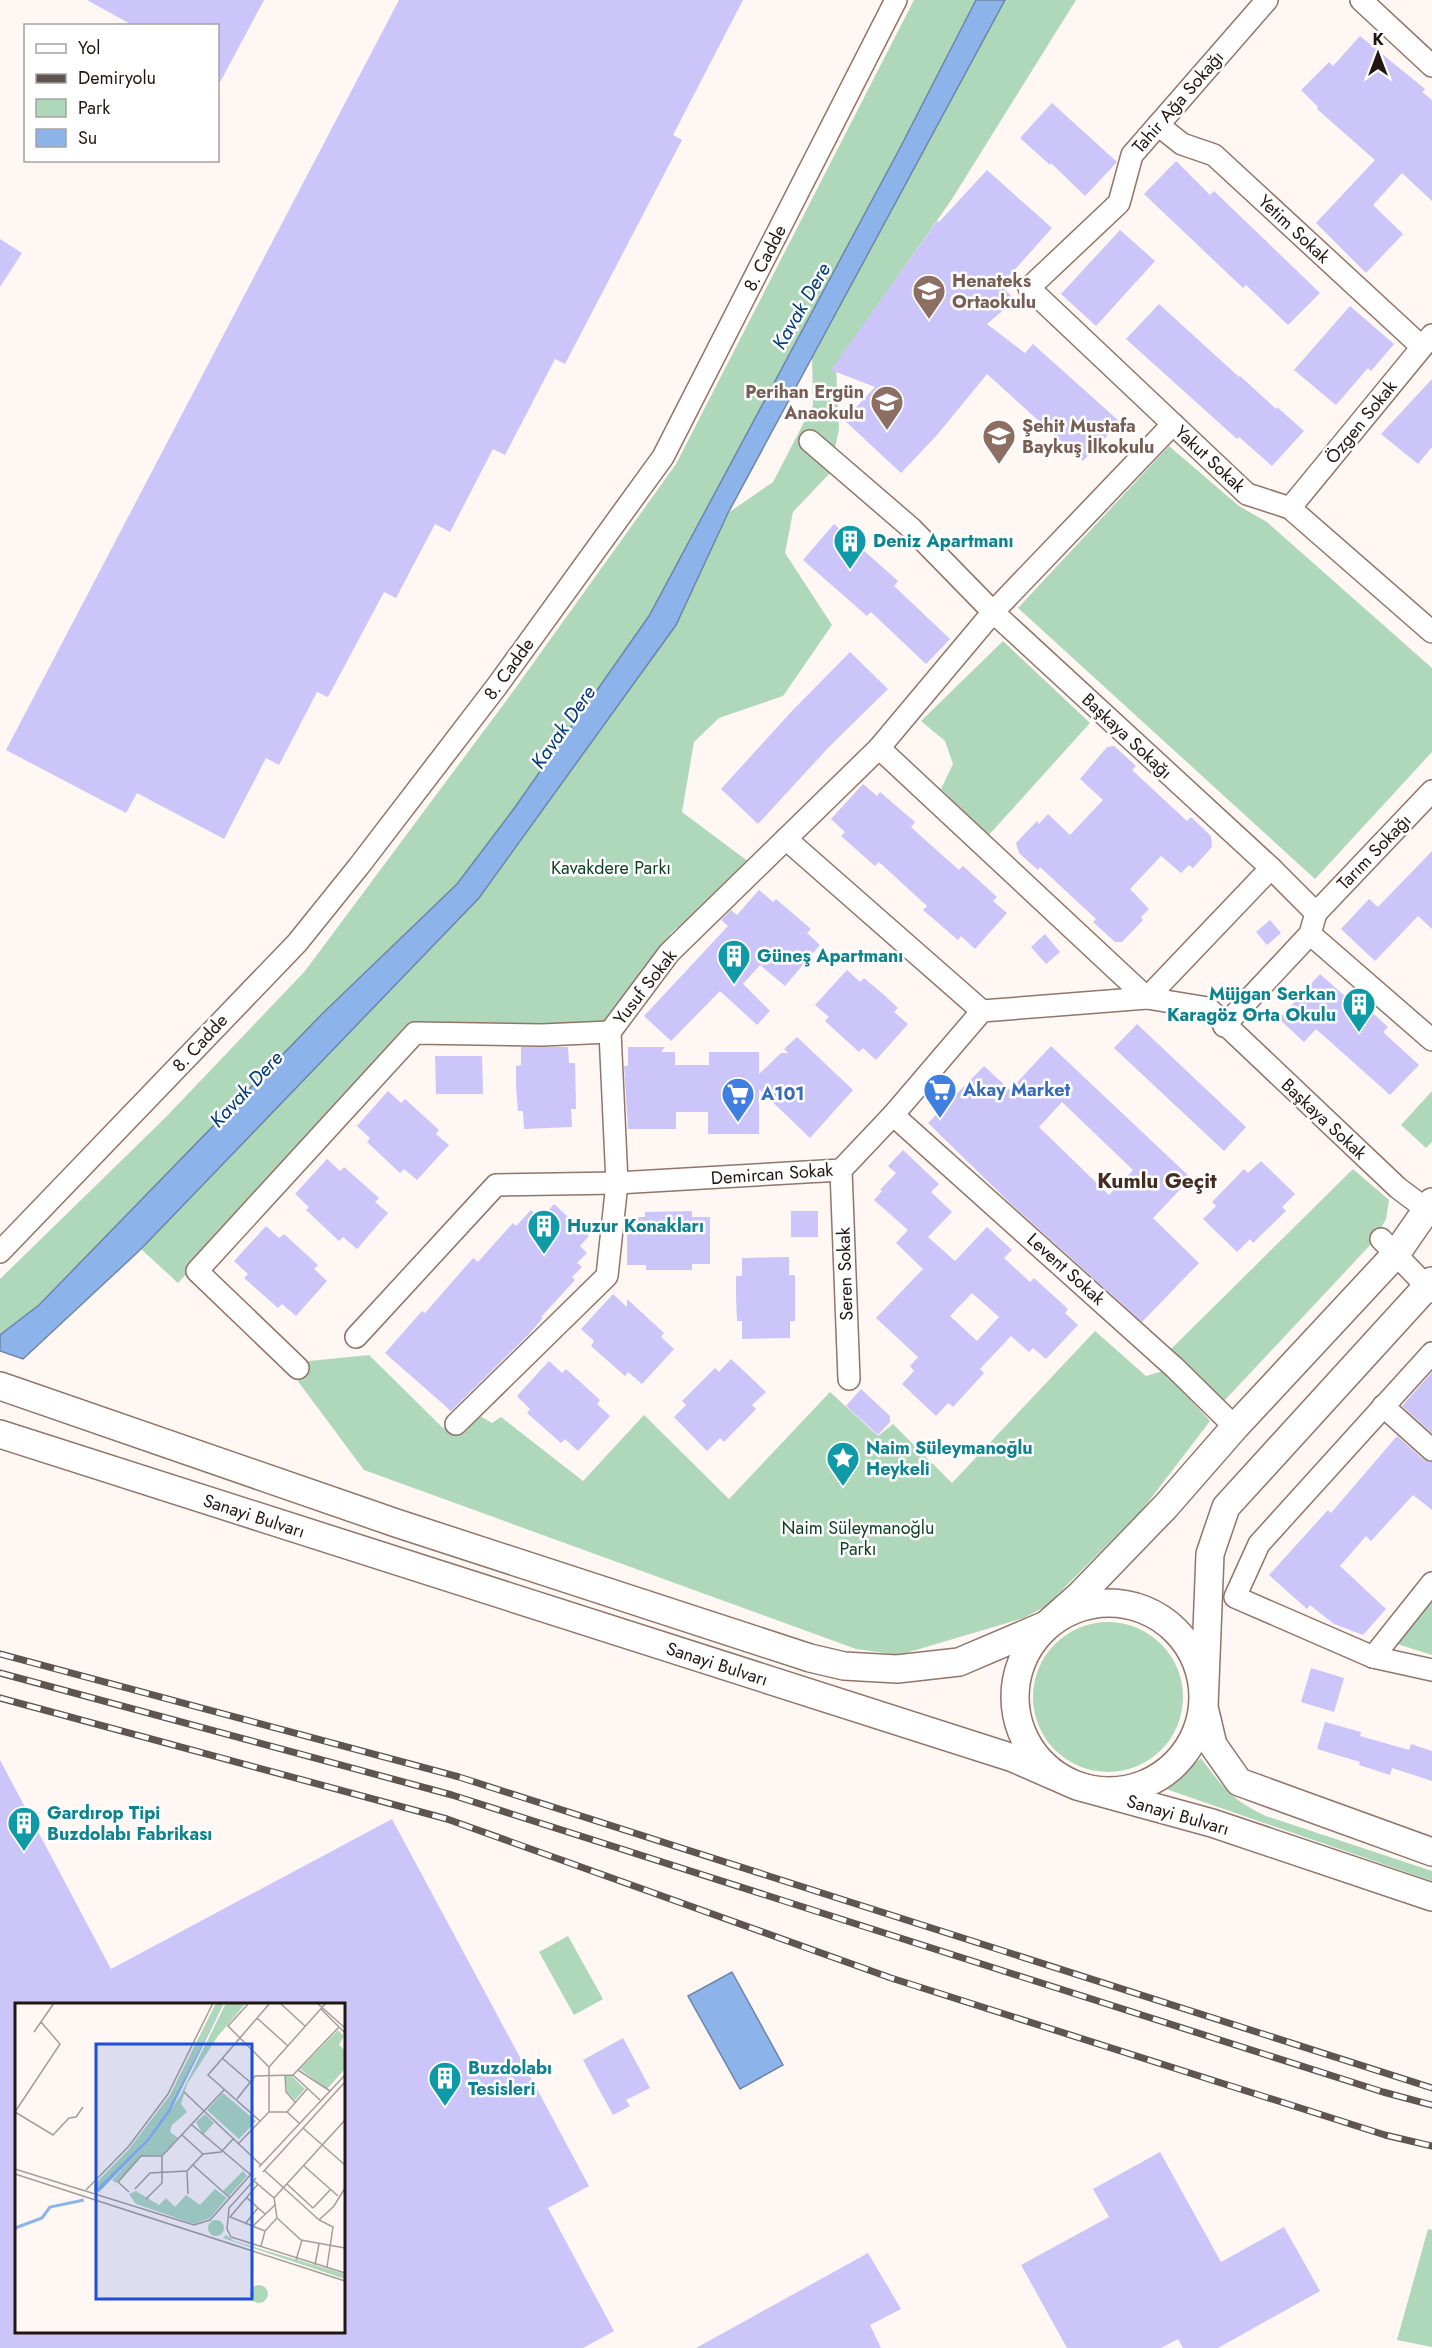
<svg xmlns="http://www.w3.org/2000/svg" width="1432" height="2348" viewBox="0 0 1432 2348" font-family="Jost,sans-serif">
  <rect width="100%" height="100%" fill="#fef7f4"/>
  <g fill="#afd8bb">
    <path d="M914,0h62l-76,148 -251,468 -136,194 -56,74 -418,421 -39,30v-56l165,-161 140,-147 204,-274 167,-233z"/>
    <path d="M1005,0h71l-124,199 -116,166 3,64 -9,44 -37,39 -8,41 47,72 -49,71 -64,22 -25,24 -12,70 71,53 -82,68 -63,92 -196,3 -234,255 -37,-34 338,-351 197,-273 52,-112 45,-31 40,-77 -1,-47z"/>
    <path d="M1169,446l70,60 28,16 165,146v84l-117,127 -297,-271z"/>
    <path d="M1003,641l87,82 -102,113 -47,-47 12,-25 -8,-23 -24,-20z"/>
    <path d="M1432,1091v51l-6,6 -25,-23z"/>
    <path d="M1353,1169l36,31 -3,19 -13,23 -148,158 -10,-3 -47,-45z"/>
    <path d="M1095,1331l51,45 17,-5 47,50 -68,89 -96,96 -22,12 -125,37 -43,-6 -492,-179 -67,-90 12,-19 60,-6 74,73 32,-15 17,10 9,-6 82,64 61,-66 85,84 101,-107 48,44 15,-12 59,59z"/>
    <path d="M1432,1601v54l-35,-11z"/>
    <circle cx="1108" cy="1697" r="75"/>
    <path d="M1201,1758c22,30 31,42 65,58l166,55v10l-266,-92z"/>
    <path d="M568,1936l35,63 -29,16 -35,-63z"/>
    <path d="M1428,2229l4,1v117l-35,-7z"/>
  </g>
  <g fill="#8cb4ea" stroke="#6c85a9" stroke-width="1.5">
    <path d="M976,0h29l-277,513 -52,112 -197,273 -338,351 -118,110 -23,-8v-16l39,-30 284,-292 134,-129 56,-74 136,-194 251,-468z"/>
    <path d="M732,1972l51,93 -43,24 -52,-93z"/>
  </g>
  <g fill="#ccc5f9" fill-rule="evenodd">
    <path d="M87,0h177l-46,86v-60h-84z"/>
    <path d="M399,0h344l-70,135 9,5 -117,224 -10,-5 -50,96 -12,-6 -43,83 -15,-8 -39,74 -12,-6 -56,105 -11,-5 -38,73 -13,-7 -42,81 -87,-46 -11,20 -120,-63z"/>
    <path d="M1360,36l65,53 -3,3 10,8v101l-30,-28 -29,32 30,29 -37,39 -50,-50 59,-63 -58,-51 1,-2 -17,-17 28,-28 4,4z"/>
    <path d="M1052,103l65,59 -32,34 -34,-33 -1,2 -30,-27z"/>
    <path d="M1176,161l34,34 4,-4 106,102 -32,32 -42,-40 -3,3 -99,-94z"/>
    <path d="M987,170l65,58 -51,57 14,15 -28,24 38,29 8,-9 87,78 -37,39 -96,-87 -50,61 -36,38 -57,-53 31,-33 -44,-17 106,-149 2,1z"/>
    <path d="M1120,230l35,31 -59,65 -35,-32z"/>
    <path d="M0,239l22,14 -22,34z"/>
    <path d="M1159,304l80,73 1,-1 36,33 1,-2 27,24 -32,35 -33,-29 -2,2 -111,-100z"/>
    <path d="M1350,306l44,38 -23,27 -3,-3 -32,37 -42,-35z"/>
    <path d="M1432,379v68l-14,17 -37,-30z"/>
    <path d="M834,524l64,57 -4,5 56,53 -24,25 -55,-52 -4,4 -64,-56z"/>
    <path d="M850,652l38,37 -60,59 -70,76 -37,-35 70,-77z"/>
    <path d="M1114,746l22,20 -4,4 55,51 4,-4 20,19 1,11 -19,21 -4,-3 -8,8 -20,-17 -31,33 19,20 -8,8 2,3 -21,22h-7l-22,-20 3,-3 -56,-52 -2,3 -19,-17 -3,-10 21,-22 2,3 9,-10 22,21 33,-35 -23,-21 27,-32z"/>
    <path d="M863,784l14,12 3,-4 35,30 -4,5 13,12 35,31 4,-4 34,31 -4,4 14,12 -32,36 -14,-13 -3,4 -35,-30 4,-4 -48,-44 -4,4 -34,-30 4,-4 -14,-13z"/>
    <path d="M1432,851v78l-14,-13 -43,45 -34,-32 28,-30 9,8z"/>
    <path d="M759,890l14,12 3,-3 35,30 -4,4 13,12 -35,41 -25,-21 -17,19 27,27 -13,14 -37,-34 -49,50 -27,-25 84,-90 -7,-6 10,-10 6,5z"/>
    <path d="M1270,920l11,13 -14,12 -11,-13z"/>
    <path d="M1045,934l15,18 -14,12 -15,-17z"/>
    <path d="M847,970l13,12 4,-4 20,17 14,13 -4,4 14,12 -32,36 -13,-12 -4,4 -34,-31 4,-4 -14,-12z"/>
    <path d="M1320,974l38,34 4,-5 26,24 -5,5 36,33 -29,30 -74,-66 -12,13 -25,-23z"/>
    <path d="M1137,1024l109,103 -22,24 -110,-103z"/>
    <path d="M797,1037l56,53 -43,48 -51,-49v45h-51v-22h-32v17h-48l-4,-63h4v-19h37l-4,5h14v13h34v-13h50v22l22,-21h7l-4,-4z"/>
    <path d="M1051,1046l140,132 -38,40 46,45 -57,59 -132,-119 -82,-80 56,-57 26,24zM1062,1102l71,68 -24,25 -70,-68z"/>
    <path d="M521,1047h47l1,16h6l1,46h-5l1,18 -48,2 -1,-18h-5l-2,-24v-21l5,-1z"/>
    <path d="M435,1056h47l1,38h-47z"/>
    <path d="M388,1091l13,12 4,-4 34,31 -3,4 13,11 -32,35 -13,-11 -4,4 -33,-31 3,-4 -13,-12z"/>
    <path d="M903,1150l36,34 -8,8 21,20 -24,25 27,24 32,-34 25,23 -8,8 26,24 4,-4 34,31 -3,4 13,12 -32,34 -13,-11 -4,4 -18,-16 -31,33 4,4 -31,34 -5,-4 -12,13 -34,-32 12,-13 -4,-5 8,-9 -42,-39 47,-49 -27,-26 12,-13 -34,-30 8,-9 -2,-1 16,-17 -8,-7zM972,1293l27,24 -22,24 -27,-25z"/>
    <path d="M327,1159l13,12 4,-4 35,31 -4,4 13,11 -31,36 -14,-12 -4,4 -33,-31 3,-3 -14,-13z"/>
    <path d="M1261,1161l34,33 -13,13 4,4 -33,32 -3,-4 -13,13 -34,-33 13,-13 -4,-4 32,-33 4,4z"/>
    <path d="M554,1204l35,32 -9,10 7,7 -10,10 5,4 -10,10 3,3 -34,37 2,1 -14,16 -78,77 -66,-58 37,-42 3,2 48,-55 5,4 35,-39 3,3 15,-16 4,4 4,-5 6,5z"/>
    <path d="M692,1211v6h18v47h-18v6h-46v-5h-19v-48h18v-5z"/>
    <rect x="791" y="1211" width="27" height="26"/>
    <path d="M266,1226l13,12 5,-4 34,31 -4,4 13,12 -31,35 -14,-12 -4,4 -34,-30 4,-4 -14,-13z"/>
    <path d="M789,1257v18h6v46h-5v17l-48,1v-18h-5l-1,-24v-21h6v-18z"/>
    <path d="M613,1294l14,13v-8l37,34 -3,4 13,12 -32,35 -14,-12 -3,4 -25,-22 -9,-8 3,-5 -13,-12z"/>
    <path d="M731,1359l35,33 -14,13 4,4 -32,33 -4,-4 -13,13 -33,-34 12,-12 -4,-4 33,-33 4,4z"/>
    <path d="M549,1361l13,12 4,-4 34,31 -3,4 13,12 -32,35 -13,-12 -4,4 -34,-30 3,-4 -13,-13z"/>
    <path d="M1432,1372v61l-30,-27z"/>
    <path d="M861,1389l29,27v6l-12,13 -32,-29z"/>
    <path d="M1397,1436l26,23 9,3v48l-19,-15 -42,46 -5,-5 -26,30 46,43 -23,26 -29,-11 -24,-19 -3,4 -38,-34 59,-65 3,3z"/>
    <path d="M1311,1668l33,10 -10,34 -33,-10z"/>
    <path d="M1325,1722l36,10 -1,4 49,14 2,-6 21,7v30l-40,-13 -2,7 -31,-10 1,-3 -43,-13z"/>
    <path d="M0,1760l111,209 281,-150 197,367 -41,22 66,123 -31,17h-583zM16,2004h328v327h-328z"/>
    <path d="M623,2038l27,50 -24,12 4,6 -17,9 -30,-55z"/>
    <path d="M1160,2152l61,110 63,-35 36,64 -102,57h-35l-5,-9 -17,9h-94l-46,-83 88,-48 -16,-28z"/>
    <path d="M868,2253l33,56 -31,16 11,23h-185z"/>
  </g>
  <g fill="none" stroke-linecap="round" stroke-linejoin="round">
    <defs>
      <g id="minor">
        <path d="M1267,0l-135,155 -13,48 -90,85 218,206 43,14 142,124"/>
        <path d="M1361,0l71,66"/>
        <path d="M1158,125l24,19 32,11 208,192"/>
        <path d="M1173,424l-180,188 278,256 45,45 -6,21 -86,92"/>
        <path d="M1290,508l142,-173"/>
        <path d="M879,748l268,250 61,10 190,180 28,21"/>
        <path d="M786,839l196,172"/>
        <path d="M1316,913l116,-122"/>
        <path d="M1310,934l122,106"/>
        <path d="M893,1115l282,253 60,59"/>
        <path d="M841,1170l8,209"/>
        <path d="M1381,1239l51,53"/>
        <path d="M0,1252l297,-309 62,-77 138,-180 166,-229 233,-457"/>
        <path d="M356,1337l140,-152 121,-2 224,-13 52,-55 89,-104 165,-13 124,-130"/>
        <path d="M1432,1353l-173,191 -24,53 138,60 59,13"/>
        <path d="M298,1368l-101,-97 218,-238 127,2 68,-3"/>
        <path d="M1383,1406l49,44"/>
        <path d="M456,1424l151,-148 10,-93 -7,-151 59,-79 210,-205 114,-136 -82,-84 -101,-87"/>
        <path d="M1373,1657l59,-74"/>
      </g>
      <g id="major">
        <path d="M1432,1281l-206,226 -16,47 -6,153 9,38 26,37 193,70"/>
        <path d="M0,1386l396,137 414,135 34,8 53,3 62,-7 87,-37 35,-31 85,-88 69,-79 161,-173 36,-52"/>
        <path d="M0,1434l1013,324 64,28 135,37 220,74"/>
        <circle cx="1109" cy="1697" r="94"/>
      </g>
    </defs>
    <use href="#minor" stroke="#927468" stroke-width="24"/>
    <use href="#major" stroke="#927468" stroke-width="30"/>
    <use href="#minor" stroke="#fff" stroke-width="21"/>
    <use href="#major" stroke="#fff" stroke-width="27"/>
    <defs>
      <g id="rail">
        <path d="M0,1654l459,123 973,311"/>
        <path d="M0,1673l452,122 931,297 49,13"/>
        <path d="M0,1698l447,121 444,159 494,157 47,11"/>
      </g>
    </defs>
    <use href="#rail" stroke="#5e5450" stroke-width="7"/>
    <use href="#rail" stroke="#fff" stroke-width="4.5" stroke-dasharray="14" stroke-linecap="butt"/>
  </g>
  <defs>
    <symbol id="school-pin" viewBox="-11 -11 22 30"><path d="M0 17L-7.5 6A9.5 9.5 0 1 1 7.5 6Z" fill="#8d6e63" stroke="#fff"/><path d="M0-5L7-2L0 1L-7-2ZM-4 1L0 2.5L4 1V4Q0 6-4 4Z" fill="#fff"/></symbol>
    <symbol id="building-pin" viewBox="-11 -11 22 30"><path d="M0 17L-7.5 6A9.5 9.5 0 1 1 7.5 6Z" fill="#0f9aa8" stroke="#fff"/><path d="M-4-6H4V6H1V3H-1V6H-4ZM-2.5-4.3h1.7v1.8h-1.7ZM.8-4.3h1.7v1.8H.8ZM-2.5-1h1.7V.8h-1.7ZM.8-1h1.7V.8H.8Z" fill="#fff"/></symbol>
    <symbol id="supermarket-pin" viewBox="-11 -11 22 30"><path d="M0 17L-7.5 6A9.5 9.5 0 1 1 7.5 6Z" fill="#3f7fe0" stroke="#fff"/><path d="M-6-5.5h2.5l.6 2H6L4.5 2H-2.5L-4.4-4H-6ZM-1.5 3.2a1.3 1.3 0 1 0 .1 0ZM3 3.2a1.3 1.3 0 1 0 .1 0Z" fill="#fff"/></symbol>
    <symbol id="sight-pin" viewBox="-11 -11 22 30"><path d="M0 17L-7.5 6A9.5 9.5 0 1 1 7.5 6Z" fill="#0f9aa8" stroke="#fff"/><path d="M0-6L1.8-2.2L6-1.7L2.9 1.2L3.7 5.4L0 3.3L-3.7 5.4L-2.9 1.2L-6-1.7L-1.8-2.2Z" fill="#fff"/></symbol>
  </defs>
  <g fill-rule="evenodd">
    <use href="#school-pin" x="910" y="272" width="38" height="52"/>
    <use href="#school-pin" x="868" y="383" width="38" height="52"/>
    <use href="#school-pin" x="980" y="417" width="38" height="52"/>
    <use href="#building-pin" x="831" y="522" width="38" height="52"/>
    <use href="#building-pin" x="715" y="937" width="38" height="52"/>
    <use href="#building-pin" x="1340" y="985" width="38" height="52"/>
    <use href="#supermarket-pin" x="921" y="1071" width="38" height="52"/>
    <use href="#supermarket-pin" x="719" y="1075" width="38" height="52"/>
    <use href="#building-pin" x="525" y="1207" width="38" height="52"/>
    <use href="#sight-pin" x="824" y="1439" width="38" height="52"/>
    <use href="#building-pin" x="5" y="1804" width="38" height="52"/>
    <use href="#building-pin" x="426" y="2059" width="38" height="52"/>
  </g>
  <g text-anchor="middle" stroke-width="5" stroke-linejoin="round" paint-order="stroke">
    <g font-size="18" fill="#211611" stroke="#fff">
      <text transform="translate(1178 102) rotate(-49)" y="6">Tahir Ağa Sokağı</text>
      <text transform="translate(1294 229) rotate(43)" y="6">Yetim Sokak</text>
      <text transform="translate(765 258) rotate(-63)" y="6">8. Cadde</text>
      <text transform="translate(1361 422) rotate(-51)" y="6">Özgen Sokak</text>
      <text transform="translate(1210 459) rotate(43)" y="6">Yakut Sokak</text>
      <text transform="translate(509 669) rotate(-54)" y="6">8. Cadde</text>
      <text transform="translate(1127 736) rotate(43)" y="6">Başkaya Sokağı</text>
      <text transform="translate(1374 852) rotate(-46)" y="6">Tarım Sokağı</text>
      <text transform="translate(645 987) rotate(-52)" y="6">Yusuf Sokak</text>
      <text transform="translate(200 1043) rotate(-47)" y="6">8. Cadde</text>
      <text transform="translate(1324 1119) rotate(43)" y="6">Başkaya Sokak</text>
      <text transform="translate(772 1174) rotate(-4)" y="6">Demircan Sokak</text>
      <text transform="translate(1066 1269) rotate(42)" y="6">Levent Sokak</text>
      <text transform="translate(845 1274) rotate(-92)" y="6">Seren Sokak</text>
      <text transform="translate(254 1516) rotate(18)" y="6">Sanayi Bulvarı</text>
      <text transform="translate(717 1664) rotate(18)" y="6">Sanayi Bulvarı</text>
      <text transform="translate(1178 1815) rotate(16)" y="6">Sanayi Bulvarı</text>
    </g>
    <g font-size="18" font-weight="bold" fill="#785e54" stroke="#fff" text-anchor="start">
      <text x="952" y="287">Henateks<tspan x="952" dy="21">Ortaokulu</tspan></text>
      <text x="864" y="398" text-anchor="end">Perihan Ergün<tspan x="864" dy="21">Anaokulu</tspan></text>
      <text x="1022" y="432">Şehit Mustafa<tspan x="1022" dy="21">Baykuş İlkokulu</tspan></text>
    </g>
    <g font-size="18" font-weight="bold" fill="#0d838f" stroke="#fff" text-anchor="start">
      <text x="873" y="547">Deniz Apartmanı</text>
      <text x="757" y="962">Güneş Apartmanı</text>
      <text x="1336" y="1000" text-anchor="end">Müjgan Serkan<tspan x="1336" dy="21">Karagöz Orta Okulu</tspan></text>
      <text x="567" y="1232">Huzur Konakları</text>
      <text x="866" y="1454">Naim Süleymanoğlu<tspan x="866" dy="21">Heykeli</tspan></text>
      <text x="47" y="1819">Gardırop Tipi<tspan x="47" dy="21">Buzdolabı Fabrikası</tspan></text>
      <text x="468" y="2074">Buzdolabı<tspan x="468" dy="21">Tesisleri</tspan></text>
    </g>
    <g font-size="18" fill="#104125" stroke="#fff">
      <text x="611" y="874">Kavakdere Parkı</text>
      <text x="858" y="1534">Naim Süleymanoğlu<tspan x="858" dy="21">Parkı</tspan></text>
    </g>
    <g font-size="18" font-weight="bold" fill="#366cbe" stroke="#fff" text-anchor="start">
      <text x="963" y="1096">Akay Market</text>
      <text x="761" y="1100">A101</text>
    </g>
    <g font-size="20" font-style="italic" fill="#023978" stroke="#fff">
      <text transform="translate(801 306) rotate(-60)" y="7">Kavak Dere</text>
      <text transform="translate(563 727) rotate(-55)" y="7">Kavak Dere</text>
      <text transform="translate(246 1089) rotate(-47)" y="7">Kavak Dere</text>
    </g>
    <g font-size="21" font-weight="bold" fill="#452c22" stroke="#fff">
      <text x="1157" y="1188">Kumlu Geçit</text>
    </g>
  </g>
  <g transform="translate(15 2003)">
    <rect width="330" height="330" fill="#fef7f4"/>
    <path d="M201,0h8l-57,108 -21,29 -52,52v-7l35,-36 41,-54zM211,0h20l-28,33 -31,48 -6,20 6,8 -15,13 -2,7 8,6 -16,17 -21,1 -25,27 -4,-3 36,-38 32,-46zM323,27l6,6 -5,9 6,5v19l-18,20 -27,-20zM270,72h6l14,14 -10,11 -8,-8zM208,90l33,28 -17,18 -32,-29zM190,111l9,9 -11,12 -7,-13zM228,168l4,5 -18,20 -6,-5zM200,186l12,9 -17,20 -16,6 -58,-20 -7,-10 7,-3 23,14 7,-7 9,9 11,-12 14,10zM193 225a8 8 0 1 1 16 0a8 8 0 1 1-16 0ZM211,232l8,6 111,33v5l-122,-41zM235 291a9 9 0 1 1 18 0a9 9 0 1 1-18 0Z" fill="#afd8bb"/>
    <path d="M209,0l-54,109 -22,30 -49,50 -4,-2 51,-50 21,-29z" fill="#8cb4ea"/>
    <path fill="none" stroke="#8cb4ea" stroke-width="3" d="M0,225l27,-10 8,-11 34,-7"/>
    <path fill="none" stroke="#a69d99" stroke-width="1.5" d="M234,0l-21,23 41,41M265,0l25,23M302,0l28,25M306,6l24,24M242,15l31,28M19,29l20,-29M207,55l28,24M283,67l32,21M270,72l1,17 9,10M278,72l27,25M209,87l-20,21 57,54M222,96l18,-23 38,-1 46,-48M0,109l45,-68 -19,-22M0,109l38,23 16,-17 7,-1 7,-10M254,109h18l12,11M272,109l20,-23M245,118l-52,-46 62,-72M177,122l59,50M288,125l42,37M167,132l21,19M224,140l30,-31v-45l57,-64M178,162l37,33M288,162l35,31M244,164l86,-92M0,166l179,56 16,-5 42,-47M249,167l55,50 14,7 -6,40M172,168l1,23M248,169l82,-90M0,171l330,107M241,175l-27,30 -2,21 4,8 114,36M239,178l20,17 3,20 24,22 44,8M243,181l-28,33 35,14M272,181l26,24M120,186l15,-16 37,-2 16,-17 18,-2 13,-14M71,187l43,-44 39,-52 45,-91M114,189l-11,-10 23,-26h21M231,194l19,17M259,195l71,-78M131,196l16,-16v-27l42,-45 -20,-19M298,205l18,-19M304,217l15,-14 11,-18M230,221l13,-16M238,223l23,-22M246,243l4,-15 12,-13M281,257l6,-20M300,262l4,-21"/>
    <path fill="#1d4ed8" fill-opacity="0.15" stroke="#1d4ed8" stroke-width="3" d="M81,41h156v255h-156z"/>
    <rect width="330" height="330" fill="none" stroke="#211611" stroke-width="3"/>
  </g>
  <rect x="24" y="24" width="195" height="138" fill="#ffffff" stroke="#a6a2a0" stroke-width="1.5"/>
  <rect x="36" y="44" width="30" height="9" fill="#ffffff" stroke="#a6a2a0" stroke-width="1.5"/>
  <text x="78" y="54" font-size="18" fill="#211611">Yol</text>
  <rect x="36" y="74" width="30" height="9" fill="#5e5450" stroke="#a6a2a0" stroke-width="1.5"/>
  <text x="78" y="84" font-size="18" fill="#211611">Demiryolu</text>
  <rect x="36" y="99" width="30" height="18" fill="#afd8bb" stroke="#a6a2a0" stroke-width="1.5"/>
  <text x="78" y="114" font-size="18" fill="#211611">Park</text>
  <rect x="36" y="129" width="30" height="18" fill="#8cb4ea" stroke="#a6a2a0" stroke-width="1.5"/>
  <text x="78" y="144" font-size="18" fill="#211611">Su</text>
  <g transform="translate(1378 54)" stroke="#ffffff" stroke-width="4.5" paint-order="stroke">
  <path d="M0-4.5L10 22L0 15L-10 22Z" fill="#211611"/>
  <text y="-9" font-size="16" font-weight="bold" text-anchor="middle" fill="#211611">K</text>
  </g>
</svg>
